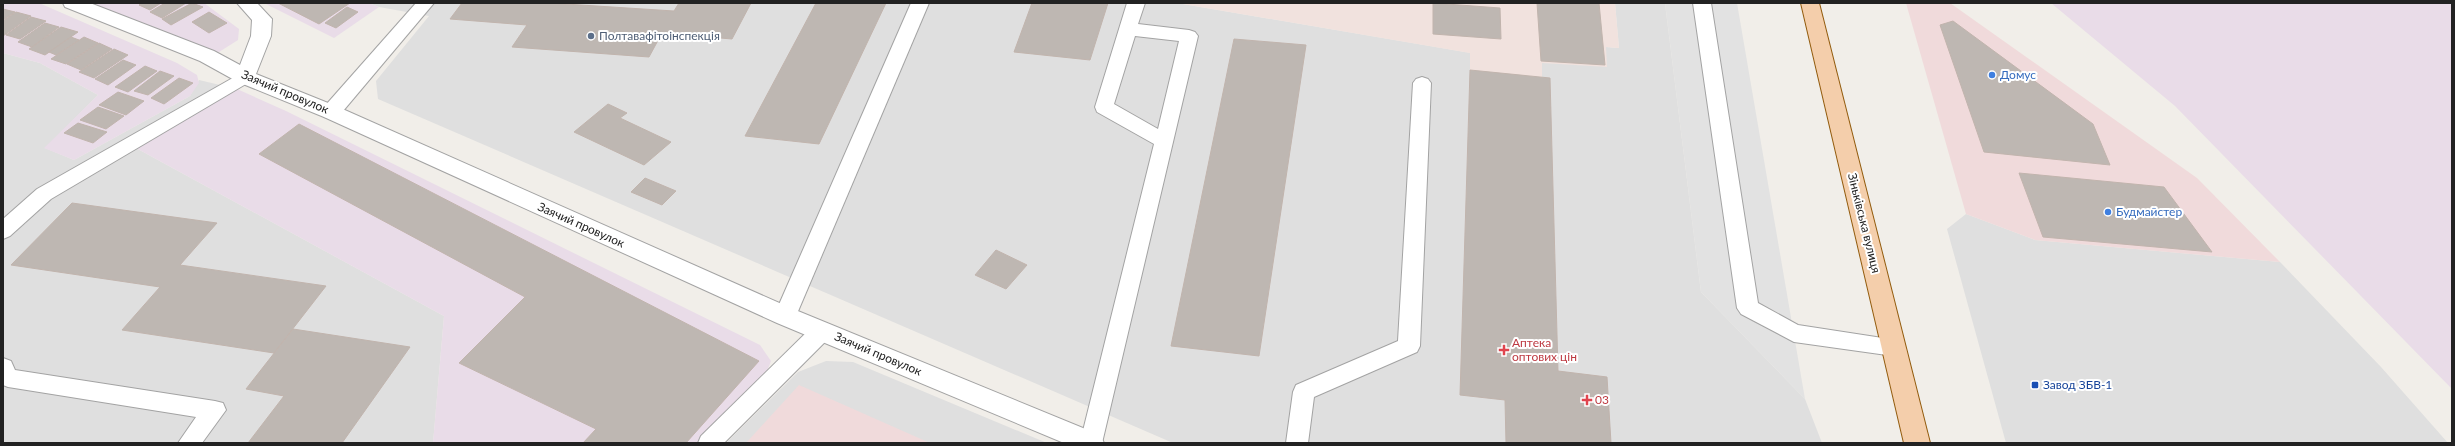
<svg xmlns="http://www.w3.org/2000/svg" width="2455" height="446" viewBox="0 0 2455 446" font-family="Lato,sans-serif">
  <rect width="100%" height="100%" fill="#f1eee9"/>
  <g fill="#dfdfdf">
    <path d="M369,3h808l294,50 -1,17 72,7v-14l64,-16 13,1 -4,-45h50l36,289 104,107 17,44h-649l-795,-344 -2,-18 53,-65 -50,-9z"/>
    <path d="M3,53l37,10 58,32 -53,53 29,12 116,-64 9,-16 38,9 -101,59 308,168 -11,127h-430z"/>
    <path d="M1966,214l69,26 245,22 101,105 67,76h-442l-59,-214z"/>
    <path d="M826,361l27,1 194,81h-321l72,-71z"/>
  </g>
  <g fill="#f0dadb">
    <path d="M1906,3h44l247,175 83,84 -245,-22 -69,-26z"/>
    <path d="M799,385l131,58h-184z"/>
  </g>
  <g fill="#e9dce8">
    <path d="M3,3h36l138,60 20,12 2,8 -9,13 -116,64 -30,-12 54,-53 -58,-32 -37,-10z"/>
    <path d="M92,3h112l35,26 -1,11 -19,12 -9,-1z"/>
    <path d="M264,3h105l10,4 -45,31z"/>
    <path d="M2051,3h401v386l-277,-283z"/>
    <path d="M237,89l49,22 474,234 11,16 -5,13 -69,69h-264l11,-127 -308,-168z"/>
  </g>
  <path fill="#f1e2de" d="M1177,3h438l4,45 -13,-1 1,20 -65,-4v14l-72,-7v-17z"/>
  <path fill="#e2e2e2" d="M1665,3h72l68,396 -104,-107z"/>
  <g fill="#beb7b2" stroke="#c1b4ad">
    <path d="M142,3h19l-11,7 -11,-5z"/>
    <path d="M165,3h21l-24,15 -12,-6z"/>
    <path d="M192,3l11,4 -32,18 -9,-6z"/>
    <path d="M278,3h72l-31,21z"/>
    <path d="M462,3h88l124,8 5,-8h72l-19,36 -70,-6 -13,24 -137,-10 15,-22 -77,-6z"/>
    <path d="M816,3h70l-67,141 -74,-8z"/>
    <path d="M1032,3h76l-18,57 -76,-8z"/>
    <path d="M1433,3l67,5 1,31 -68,-5z"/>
    <path d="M1537,3h62l6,62 -64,-4z"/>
    <path d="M347,7l11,5 -22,16 -11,-5z"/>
    <path d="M3,9l12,3 -12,8z"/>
    <path d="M16,12l15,4 -28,20v-15z"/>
    <path d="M209,12l18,11 -18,10 -17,-11z"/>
    <path d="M31,17l15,4 -26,18 -14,-4z"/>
    <path d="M1953,21l140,103 17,41 -126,-13 -44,-127z"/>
    <path d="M45,23l14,4 -27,20 -14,-5z"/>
    <path d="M61,27l17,5 -33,23 -16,-6z"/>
    <path d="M71,37l8,3 -23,15 -7,-3z"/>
    <path d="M84,37l14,6 -32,21 -15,-5z"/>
    <path d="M1234,39l72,6 -47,311 -88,-10z"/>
    <path d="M99,43l13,6 -31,21 -14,-6z"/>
    <path d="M114,49l14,6 -34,23 -15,-6z"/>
    <path d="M123,60l13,5 -28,20 -13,-6z"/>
    <path d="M145,66l12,5 -29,21 -13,-5z"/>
    <path d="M1470,70l80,8 8,293 49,6 4,66h-105l-1,-43 -45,-5z"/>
    <path d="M160,71l14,5 -26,19 -14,-4z"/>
    <path d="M179,78l14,5 -29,21 -13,-6z"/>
    <path d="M118,92l26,9 -18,14 -27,-10z"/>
    <path d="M608,104l19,9 -7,5 51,24 -27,23 -70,-33z"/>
    <path d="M98,107l26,9 -18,13 -26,-9z"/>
    <path d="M78,123l29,9 -14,11 -29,-10z"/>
    <path d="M299,124l460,237 -73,82h-103l13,-14 -137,-66 66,-66 -266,-143z"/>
    <path d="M2019,173l145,14 48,65 -169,-15z"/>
    <path d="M645,178l31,13 -14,14 -31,-13z"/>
    <path d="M72,203l145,20 -37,42 146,21 -52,67 -152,-23 38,-43 -149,-22z"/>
    <path d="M996,250l31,15 -21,24 -31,-14z"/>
    <path d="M293,329l117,18 -68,96h-94l36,-47 -38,-7z"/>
  </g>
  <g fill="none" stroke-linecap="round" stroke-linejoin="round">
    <defs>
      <g id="lane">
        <path d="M416,3h18l-96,114 -7,1 -7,-1 -2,-5 2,-5z"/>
        <path d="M911,3h18l-133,313 -4,6 -7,2 -7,-2 -4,-6z"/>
        <path d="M1127,3h18l-7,21 51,6 6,2 3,4 -96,407h-22l74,-299 -57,-32 -2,-5zM1135,36l44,5 -21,88 -44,-25z"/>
        <path d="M1693,3h18l47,300 40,22 104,16 3,6 -3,6 -8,3 -100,-14 -53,-28 -4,-6z"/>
        <path d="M245,71l6,2 3,4 -3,4 -200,118 -41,37 -7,3v-20l34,-30z"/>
        <path d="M1422,77l6,2 3,4 -11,263 -3,6 -103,45 -6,46h-22l7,-51 3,-7 102,-44 15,-258 3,-4z"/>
        <path d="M822,322l8,3 3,6 -3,6 -106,106h-26l3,-7 113,-111z"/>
        <path d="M3,358l8,3 4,9 200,31 8,2 3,7 -24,33h-24l18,-26 -188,-30 -5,-2z"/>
      </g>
      <path id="street" d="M63,3h27l124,48 26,14 11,-29 1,-16 -15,-17h20l15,16 -1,17 -15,38 82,33 455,202 307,126 4,8h-40l-287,-120 -453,-206 -86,-35 -38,-21 -135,-54z"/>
      <path id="primary" d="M1801,3h18l111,440h-26z"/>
    </defs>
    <use href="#lane" stroke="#a3a3a3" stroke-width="2"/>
    <use href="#street" stroke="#a3a3a3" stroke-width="2"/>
    <use href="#primary" stroke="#925b0d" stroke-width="2"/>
    <use href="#lane" fill="#fff" fill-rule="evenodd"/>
    <use href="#street" fill="#fff" fill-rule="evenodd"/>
    <use href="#primary" fill="#f4ceab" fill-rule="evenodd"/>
  </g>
  <circle fill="#5c6f8a" stroke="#fff" stroke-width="1.5" cx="591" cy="36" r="4"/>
  <g fill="#3f7fe0" stroke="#fff" stroke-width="1.5">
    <circle cx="1992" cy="75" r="4"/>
    <circle cx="2108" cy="212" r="4"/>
  </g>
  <g fill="#e0444e" stroke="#fff" stroke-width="1.5">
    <path d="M1502 344h4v4h4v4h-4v4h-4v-4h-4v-4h4z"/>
    <path d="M1585 394h4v4h4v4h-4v4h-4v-4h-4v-4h4z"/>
  </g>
  <rect fill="#1a4fb4" stroke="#fff" stroke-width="1.5" x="2031" y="381" width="8" height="8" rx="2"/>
  <g text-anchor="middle" stroke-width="4" stroke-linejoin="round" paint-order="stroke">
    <g font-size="12" fill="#4e5e75" stroke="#fff" text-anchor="start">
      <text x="599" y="40">Полтавафітоінспекція</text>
    </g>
    <g font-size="12" fill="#366cbe" stroke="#fff" text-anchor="start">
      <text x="2000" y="79">Домус</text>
      <text x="2116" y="216">Будмайстер</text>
    </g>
    <g font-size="12" fill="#222" stroke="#fff">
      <text transform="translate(285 92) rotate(23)" y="4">Заячий провулок</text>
      <text transform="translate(1864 223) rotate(76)" y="4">Зіньківська вулиця</text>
      <text transform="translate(581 225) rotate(24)" y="4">Заячий провулок</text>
      <text transform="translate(878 354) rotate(23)" y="4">Заячий провулок</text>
    </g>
    <g font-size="12" fill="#be3a42" stroke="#fff" text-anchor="start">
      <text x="1512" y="347">Аптека<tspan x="1512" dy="14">оптових цін</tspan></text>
      <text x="1595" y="404">03</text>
    </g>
    <g font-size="12" fill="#164399" stroke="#fff" text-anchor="start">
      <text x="2043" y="389">Завод ЗБВ-1</text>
    </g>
  </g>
  <rect width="2455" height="446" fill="none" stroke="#222222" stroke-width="8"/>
</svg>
